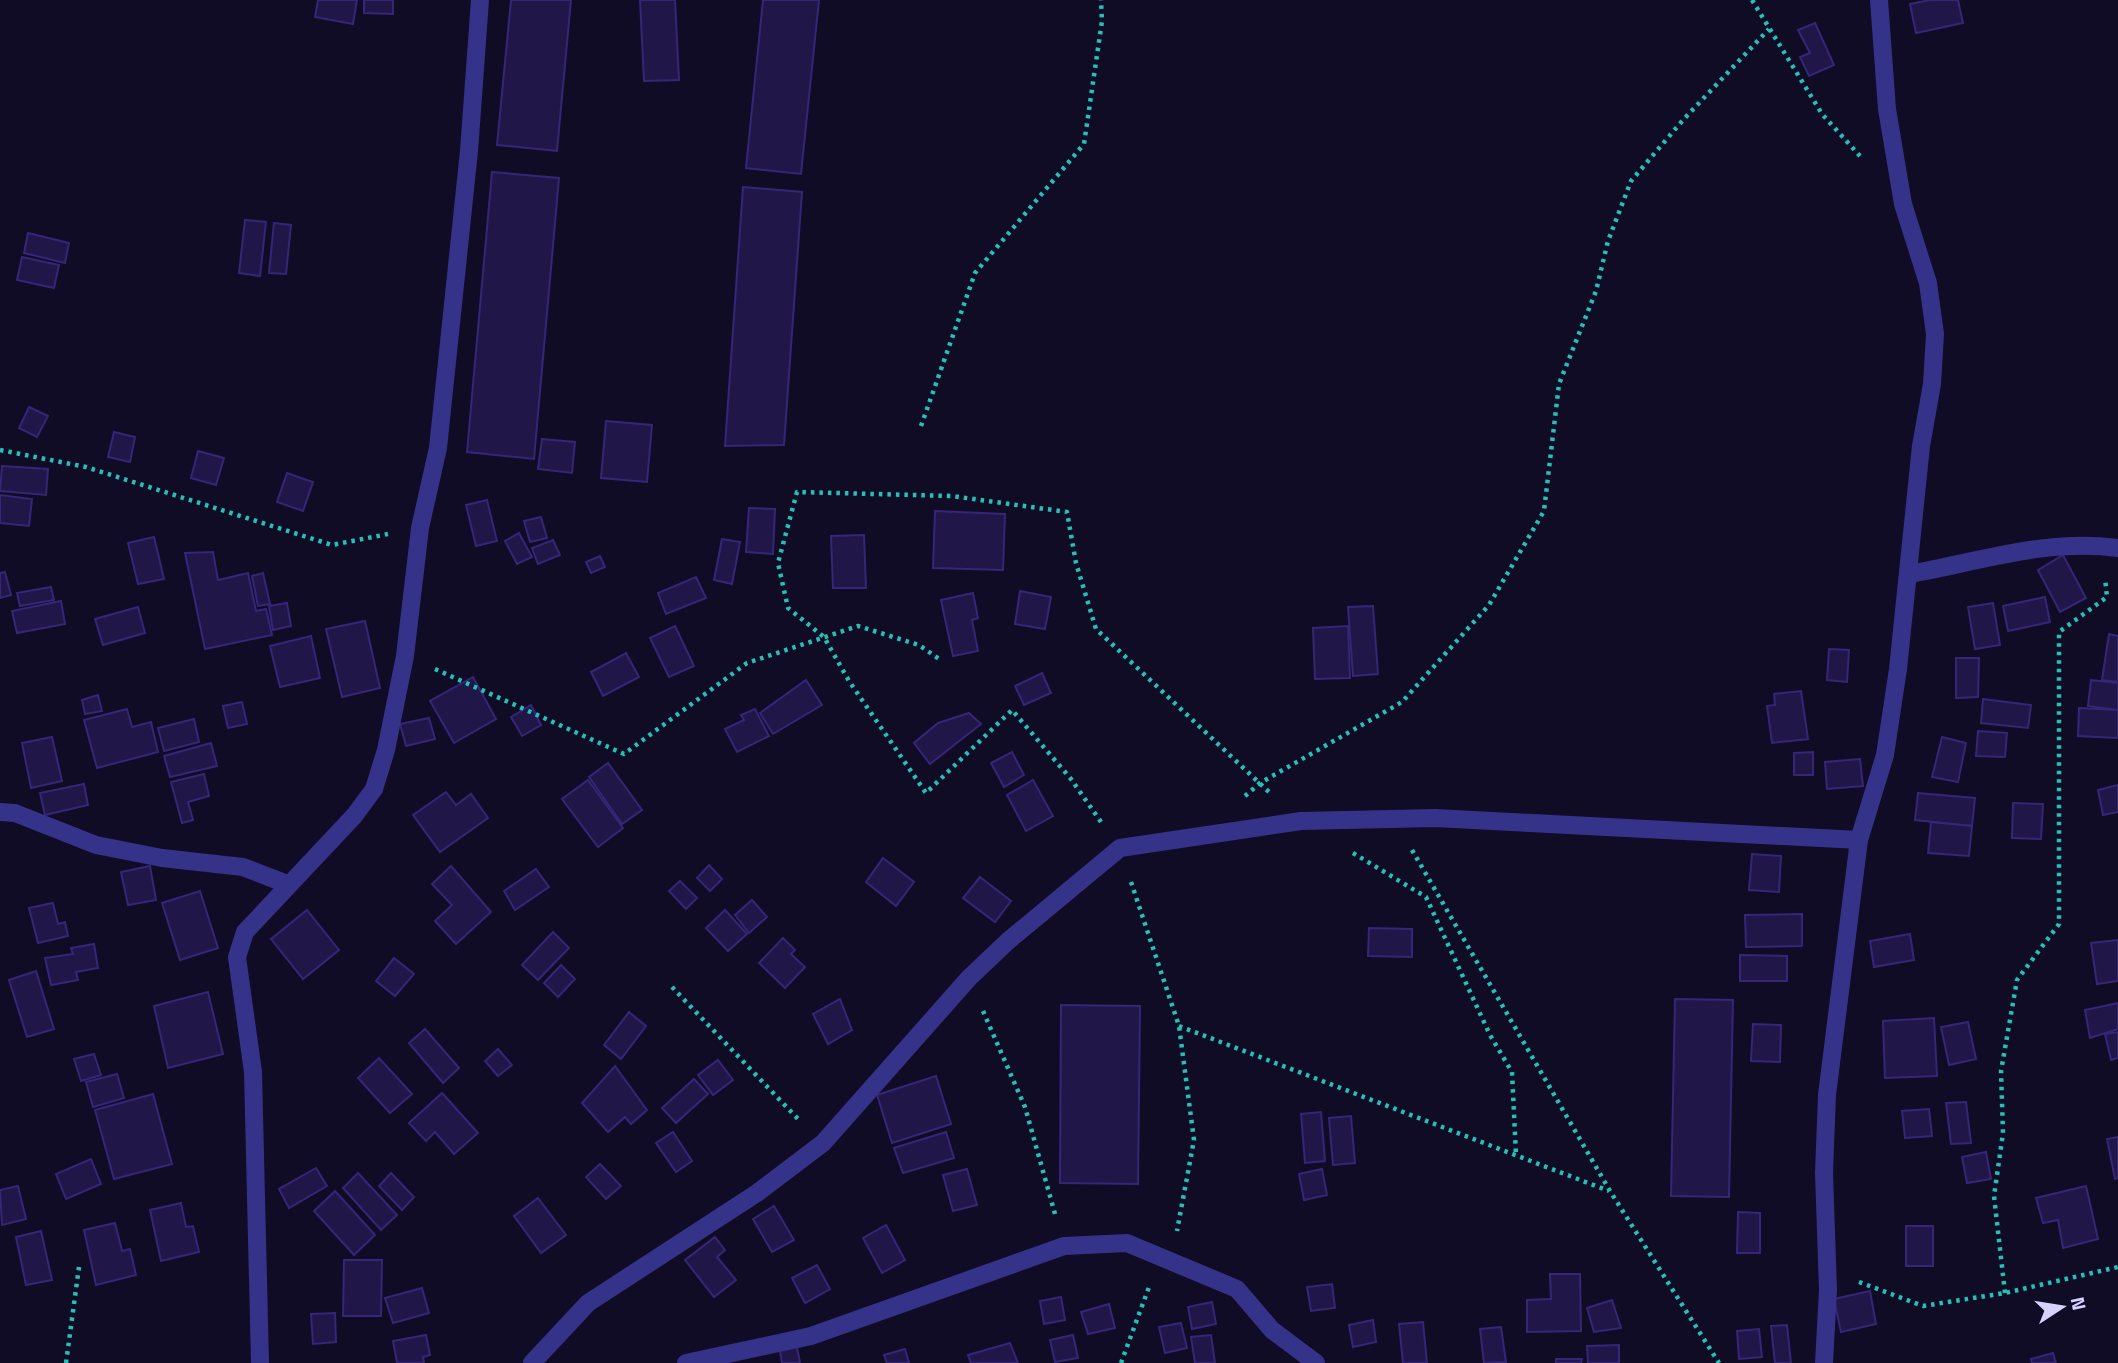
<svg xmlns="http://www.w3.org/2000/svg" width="2118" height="1363" viewBox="0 0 2118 1363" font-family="'Titillium Web',sans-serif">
  <rect width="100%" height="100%" fill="#100c26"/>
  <g fill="#201648" stroke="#352677" stroke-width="2">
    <path d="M318,0h39l-4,24 -38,-7z"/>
    <path d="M364,0h29v14l-29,-1z"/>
    <path d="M511,0h60l-14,151 -60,-6z"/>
    <path d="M640,0h35l4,80 -35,1z"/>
    <path d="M763,0h56l-18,174 -55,-6z"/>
    <path d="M1930,0h28l5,23 -47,10 -6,-29z"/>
    <path d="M1815,23l19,42 -25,11 -9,-19 10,-4 -12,-23z"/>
    <path d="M492,172l67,6 -25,281 -67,-7z"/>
    <path d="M743,187l59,5 -18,253 -59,1z"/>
    <path d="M245,220l21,2 -6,54 -21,-3z"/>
    <path d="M274,223l17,2 -5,49 -17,-1z"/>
    <path d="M28,233l41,10 -4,20 -41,-10z"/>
    <path d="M22,257l37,8 -5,23 -37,-8z"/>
    <path d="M29,407l19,9 -11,21 -18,-9z"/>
    <path d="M606,421l46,4 -5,57 -46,-4z"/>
    <path d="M114,432l21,5 -5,25 -22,-5z"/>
    <path d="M542,439l33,3 -3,31 -34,-4z"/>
    <path d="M198,451l26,7 -8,27 -25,-7z"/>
    <path d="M2,466l46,3 -2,26 -46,-4z"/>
    <path d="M287,473l26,9 -10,29 -26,-9z"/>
    <path d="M0,495l32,4 -3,27 -29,-3z"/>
    <path d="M487,500l10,41 -21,5 -10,-41z"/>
    <path d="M749,508l26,1 -2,45 -27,-2z"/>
    <path d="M935,511l70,3 -2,56 -70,-2z"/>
    <path d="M541,517l6,21 -17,4 -6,-21z"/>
    <path d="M519,533l13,24 -15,7 -12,-23z"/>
    <path d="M864,535l2,53h-33l-2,-52z"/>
    <path d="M154,537l10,42 -26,5 -10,-41z"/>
    <path d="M722,539l18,3 -8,42 -18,-4z"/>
    <path d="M553,540l7,15 -22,9 -6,-16z"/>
    <path d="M213,552l5,28 30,-7 8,38 10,-2 6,26 -67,14 -20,-96z"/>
    <path d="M2063,555l23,43 -26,14 -22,-42z"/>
    <path d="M600,556l5,11 -14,6 -5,-11z"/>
    <path d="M5,572l6,23 -11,3v-25z"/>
    <path d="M263,573l7,31 -12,2 -6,-30z"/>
    <path d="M696,577l10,21 -40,16 -8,-21z"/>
    <path d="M51,587l3,13 -34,6 -3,-13z"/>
    <path d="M1020,591l31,6 -6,32 -30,-5z"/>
    <path d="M973,593l5,25 -6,2 6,31 -25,5 -12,-56z"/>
    <path d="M2045,597l5,25 -42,9 -5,-25z"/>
    <path d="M61,601l4,23 -48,9 -5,-22z"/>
    <path d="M287,603l4,23 -18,4 -4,-24z"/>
    <path d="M1993,603l7,42 -25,4 -7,-42z"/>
    <path d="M1373,606l5,68 -25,2 -5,-69z"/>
    <path d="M138,607l7,26 -42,12 -8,-26z"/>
    <path d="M365,621l15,67 -38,9 -16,-68z"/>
    <path d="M675,626l19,40 -25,11 -19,-39z"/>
    <path d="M1348,626l2,52 -35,1 -2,-51z"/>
    <path d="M2109,634l9,2v46l-16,-2z"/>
    <path d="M311,636l9,42 -40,9 -10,-41z"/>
    <path d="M1829,649l20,1 -2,32 -20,-2z"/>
    <path d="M626,653l13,24 -36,19 -12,-24z"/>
    <path d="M1956,658h23l-1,39 -22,1z"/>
    <path d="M1042,673l9,20 -27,12 -9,-19z"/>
    <path d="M473,677l23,42 -42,24 -24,-42z"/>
    <path d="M806,680l16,25 -49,29 -13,-21z"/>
    <path d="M2091,680l27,3v27l-30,-4z"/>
    <path d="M1801,691l7,48 -36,4 -5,-37 8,-1 -1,-11z"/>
    <path d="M98,695l4,16 -17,3 -3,-14z"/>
    <path d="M1983,699l48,6 -3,23 -47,-5z"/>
    <path d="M242,702l5,22 -19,4 -5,-22z"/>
    <path d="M531,705l10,20 -19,11 -11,-19z"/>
    <path d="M2079,708l39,2v28l-40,-2z"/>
    <path d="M127,709l5,18 19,-5 7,30 -61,16 -13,-48z"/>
    <path d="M755,709l14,27 -32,16 -12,-23 19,-9 -3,-5z"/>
    <path d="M969,713l12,11 -51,40 -16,-21 24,-20z"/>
    <path d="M429,718l6,21 -29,7 -6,-22z"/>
    <path d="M194,719l5,23 -35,9 -6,-23z"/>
    <path d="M1978,731l29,2 -2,24 -29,-1z"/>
    <path d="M52,737l10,44 -31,7 -9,-45z"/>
    <path d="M1942,737l24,6 -8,39 -26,-5z"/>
    <path d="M211,743l6,23 -47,11 -6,-21z"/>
    <path d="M1012,752l12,23 -20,12 -13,-24z"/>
    <path d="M1813,752v23h-19v-22z"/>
    <path d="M1860,759l3,27 -36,3 -2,-27z"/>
    <path d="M608,763l34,47 -20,14 -33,-47z"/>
    <path d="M204,774l5,22 -21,6 5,18 -11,3 -11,-41z"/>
    <path d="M588,780l35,48 -25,19 -36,-48z"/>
    <path d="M1033,780l20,36 -27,15 -19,-36z"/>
    <path d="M84,784l4,21 -43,10 -5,-22z"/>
    <path d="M2118,785v27l-15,3 -5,-25z"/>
    <path d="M446,792l10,13 15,-11 17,24 -48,34 -27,-37z"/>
    <path d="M1918,793l57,5 -3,28 -57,-6z"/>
    <path d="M2013,803l30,1 -2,35 -29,-1z"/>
    <path d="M1931,822l41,4 -3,30 -41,-3z"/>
    <path d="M1752,854l29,2 -2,36 -30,-2z"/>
    <path d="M883,858l31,24 -18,24 -30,-24z"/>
    <path d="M709,865l13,14 -12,12 -13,-13z"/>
    <path d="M150,866l6,34 -28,5 -7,-33z"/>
    <path d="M451,866l40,46 -35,32 -21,-23 17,-16 -20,-21z"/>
    <path d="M536,869l13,18 -34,23 -11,-19z"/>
    <path d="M980,877l31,24 -16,21 -32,-24z"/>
    <path d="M680,881l17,17 -11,11 -17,-18z"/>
    <path d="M200,891l18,57 -38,12 -18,-57z"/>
    <path d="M752,900l15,17 -18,16 -14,-18z"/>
    <path d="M53,903l5,21 7,-2 3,14 -30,7 -9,-35z"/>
    <path d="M307,910l32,40 -36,29 -32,-40z"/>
    <path d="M725,910l22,24 -19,17 -22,-23z"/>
    <path d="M1802,914v32l-56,1 -1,-32z"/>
    <path d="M1369,928l43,1v28l-44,-1z"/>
    <path d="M553,932l16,16 -31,32 -16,-15z"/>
    <path d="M1910,934l4,26 -40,7 -4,-26z"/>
    <path d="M783,938l12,12 -4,4 14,13 -20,21 -26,-25z"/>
    <path d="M2118,940v41l-21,3 -6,-41z"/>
    <path d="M94,944l4,24 -22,4 2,8 -27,5 -6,-27 28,-4 -2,-6z"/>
    <path d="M1740,955l47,1v25h-47z"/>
    <path d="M394,958l20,16 -19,22 -19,-15z"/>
    <path d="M561,965l14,14 -17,18 -14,-14z"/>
    <path d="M36,971l18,58 -27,8 -18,-57z"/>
    <path d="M208,992l15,62 -55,14 -14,-62z"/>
    <path d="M840,999l12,31 -24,14 -15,-30z"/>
    <path d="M1675,999l58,1 -4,197 -58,-1z"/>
    <path d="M2118,1003v26l-28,9 -5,-28z"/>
    <path d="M1061,1005l79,1 -2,178 -78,-1z"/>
    <path d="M629,1012l17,14 -25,33 -17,-14z"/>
    <path d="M1934,1018l3,58 -52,2 -2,-57z"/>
    <path d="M1968,1022l8,37 -27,6 -8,-38z"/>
    <path d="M1753,1024l28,1 -1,37 -29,-1z"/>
    <path d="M425,1029l34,39 -16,15 -34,-40z"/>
    <path d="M2118,1032v26l-7,2 -6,-26z"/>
    <path d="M498,1049l14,16 -14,11 -13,-15z"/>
    <path d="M94,1054l7,21 -20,6 -7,-22z"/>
    <path d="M379,1058l33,36 -22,19 -32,-35z"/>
    <path d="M718,1060l15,20 -20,15 -15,-20z"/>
    <path d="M615,1066l32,44 -16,14 -6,-7 -17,15 -26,-29z"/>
    <path d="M117,1074l7,24 -31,9 -7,-25z"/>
    <path d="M936,1076l15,48 -59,19 -15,-48z"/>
    <path d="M694,1079l14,15 -32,29 -14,-15z"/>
    <path d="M442,1093l36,40 -24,21 -19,-22 -9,9 -17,-18z"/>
    <path d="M153,1094l19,70 -58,15 -19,-69z"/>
    <path d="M1966,1102l5,41 -20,1 -5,-41z"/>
    <path d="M1929,1109l3,27 -27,2 -3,-27z"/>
    <path d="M1321,1112l4,49 -20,2 -4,-49z"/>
    <path d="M1351,1116l4,47 -22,2 -4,-47z"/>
    <path d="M673,1132l19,29 -16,11 -20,-29z"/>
    <path d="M946,1132l8,26 -51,15 -9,-25z"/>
    <path d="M2118,1137v41l-3,1 -8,-40z"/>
    <path d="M1986,1152l5,27 -24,4 -5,-26z"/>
    <path d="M91,1159l10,25 -35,15 -10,-25z"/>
    <path d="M600,1164l21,22 -15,13 -20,-22z"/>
    <path d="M316,1168l11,18 -38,22 -10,-19z"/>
    <path d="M967,1169l10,36 -24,6 -10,-36z"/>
    <path d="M1322,1169l5,26 -23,5 -5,-26z"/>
    <path d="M358,1173l39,42 -16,15 -38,-42z"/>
    <path d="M391,1173l23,24 -12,13 -23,-24z"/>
    <path d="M18,1186l8,33 -24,6 -2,-35z"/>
    <path d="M2086,1186l12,53 -35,9 -5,-28 -15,3 -7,-25z"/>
    <path d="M335,1191l40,44 -21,20 -40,-44z"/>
    <path d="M538,1198l28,37 -25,18 -27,-37z"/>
    <path d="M181,1203l5,24 7,-1 6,26 -38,9 -11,-51z"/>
    <path d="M774,1206l20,34 -22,12 -19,-33z"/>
    <path d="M1738,1212l22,1v40h-23z"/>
    <path d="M115,1223l7,28 8,-2 6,26 -40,10 -12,-55z"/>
    <path d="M886,1225l19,35 -23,13 -19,-35z"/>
    <rect x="1906" y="1226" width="27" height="40"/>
    <path d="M41,1231l11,49 -26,5 -10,-48z"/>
    <path d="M715,1237l10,13 -8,7 19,23 -22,17 -29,-37z"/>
    <path d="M344,1260h38l-1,56h-38z"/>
    <path d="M817,1265l13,24 -25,14 -13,-25z"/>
    <path d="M1550,1274h30l1,57 -54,1v-32l24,-1z"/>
    <path d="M1332,1284l3,24 -24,3 -4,-24z"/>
    <path d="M422,1288l7,25 -36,10 -8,-25z"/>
    <path d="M1870,1291l6,33 -35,8 -7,-33z"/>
    <path d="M1061,1297l4,23 -21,4 -4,-23z"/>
    <path d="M1612,1300l9,28 -27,4 -7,-24z"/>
    <path d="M1212,1302l4,22 -24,5 -4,-22z"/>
    <path d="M1109,1304l6,24 -27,6 -7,-22z"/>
    <path d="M335,1313l1,29 -23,2 -2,-30z"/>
    <path d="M1373,1320l3,22 -23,5 -4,-22z"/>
    <path d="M1423,1322l4,41h-24l-4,-39z"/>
    <path d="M1181,1323l6,25 -22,5 -6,-26z"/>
    <path d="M1787,1325l4,38h-16l-4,-37z"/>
    <path d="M1501,1327l5,35 -22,1 -4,-34z"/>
    <path d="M1759,1329l3,28 -23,2 -2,-28z"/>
    <path d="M426,1335l4,20 -7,2 1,6h-27l-4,-22z"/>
    <path d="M1073,1335l5,23 -23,4 -5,-22z"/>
    <path d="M1211,1335l4,28h-20l-4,-26z"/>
    <path d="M796,1342l4,21h-18l-3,-18z"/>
    <path d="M1010,1343l8,20h-47l-3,-8z"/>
    <path d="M1619,1345v18h-31l-1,-17z"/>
    <path d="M905,1349l4,14h-22l-3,-8z"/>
    <path d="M2053,1353l3,10h-24l-1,-4z"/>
    <path d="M1556,1359h26l-1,4h-25z"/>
  </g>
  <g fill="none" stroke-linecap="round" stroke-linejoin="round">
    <g stroke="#22c2b7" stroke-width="4.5" stroke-dasharray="3.5 5" stroke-linecap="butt">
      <path d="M1752,0l70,114 38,42"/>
      <path d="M921,426l54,-153 109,-129 18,-123 -1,-21"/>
      <path d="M0,450l86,17 246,78 56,-11"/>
      <path d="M435,669l189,85 123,-91 111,-37 61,19 23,16"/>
      <path d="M1245,796l15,-13 142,-81 87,-97 55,-94 15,-127 37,-93 12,-50 23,-60 52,-61 86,-91"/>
      <path d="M1101,822l-30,-43 -59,-69 -86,83 -77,-112 -25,-44 -36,-29 -10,-45 19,-71 155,4 115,16 9,51 20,66 174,164"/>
      <path d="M1412,850l198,341 109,172"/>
      <path d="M1353,853l73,44 64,138 22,37 4,83"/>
      <path d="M1131,882l48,144 15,114 -17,91"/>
      <path d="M672,987l127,133"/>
      <path d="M983,1011l42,96 30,107"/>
      <path d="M1179,1026l430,165"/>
      <path d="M1859,1282l64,24 82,-13 113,-26"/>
      <path d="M2005,1293l-11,-97 9,-63 -2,-62 16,-91 42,-56v-292l48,-35 -2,-19"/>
      <path d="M66,1363l13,-96"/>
      <path d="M1121,1363l28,-76"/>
    </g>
    <g stroke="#353289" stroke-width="18">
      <path d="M1909,574c69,-12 138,-36 209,-26"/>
      <path d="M0,812l15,1 81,32 66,13 81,9 44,17"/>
      <path d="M260,1363l-7,-291 -16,-115 8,-25 109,-116 20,-27 12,-39 19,-94 15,-128 18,-80 31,-297 11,-151"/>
      <path d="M532,1363l56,-60 169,-110 66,-50 146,-165 39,-37 112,-93 181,-27 134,-3 424,22"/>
      <path d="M686,1363l125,-27 253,-90 63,-3 110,46 35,41 44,33"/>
      <path d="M1824,1363l4,-73 -4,-117 3,-78 32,-255 26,-85 13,-86 23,-223 11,-62 3,-50 -7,-51 -25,-79 -16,-95 -8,-109"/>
    </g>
  </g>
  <g transform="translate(2062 1307) rotate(78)" stroke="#100c26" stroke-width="5" paint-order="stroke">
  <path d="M0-5L12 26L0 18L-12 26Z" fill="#d6d1ff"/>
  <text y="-10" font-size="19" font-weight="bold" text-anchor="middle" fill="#d6d1ff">N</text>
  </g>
</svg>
